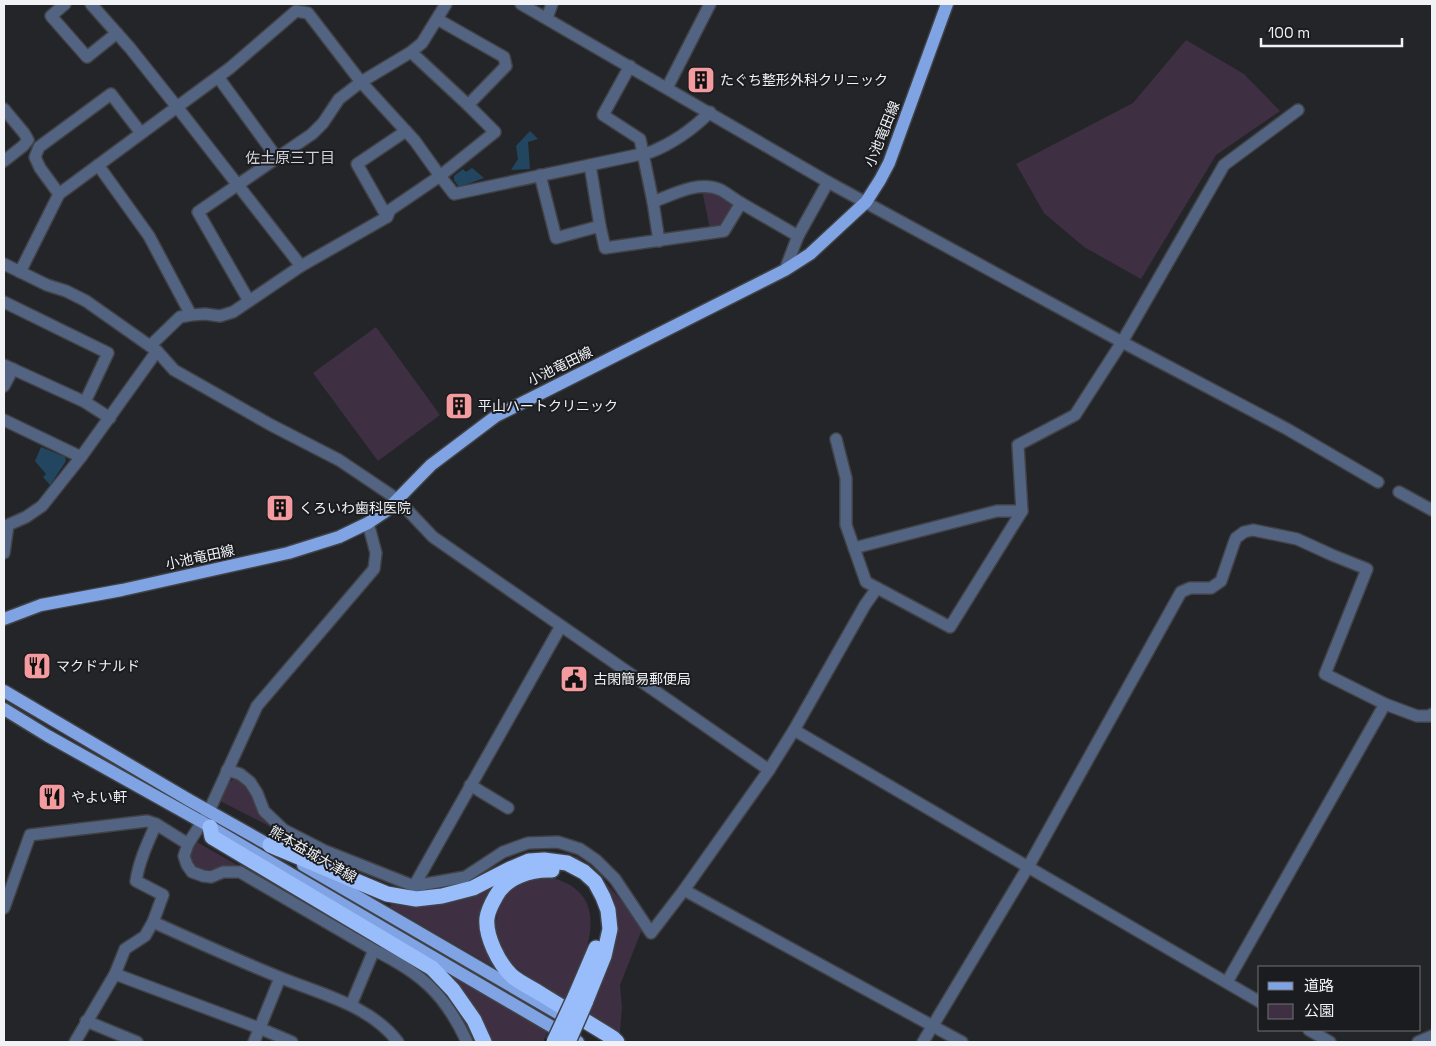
<svg xmlns="http://www.w3.org/2000/svg" width="1436" height="1046" viewBox="0 0 1436 1046" font-family="'Space Grotesk','Noto Sans JP',sans-serif">
  <rect width="100%" height="100%" fill="#242529"/>
  <g fill="#3e2f42">
    <path d="M1186,40l58,34 36,37 -64,44 -75,124 -57,-32 -40,-34 -28,-49 117,-61z"/>
    <path d="M702,190h12l19,12 1,7 -10,17 -14,3z"/>
    <path d="M376,327l64,88 -62,46 -65,-88z"/>
    <path d="M234,779c23,5 16,35 39,49l-53,-27 -1,-2 7,-17h4z"/>
    <path d="M195,841l44,25c-17,-4 -41,14 -48,-6 -2,-7 0,-12 4,-19z"/>
    <path d="M576,856l21,16 46,55 -23,58 2,22 -2,25 -35,-20 30,-104 -6,-15 -7,-12 -28,-22z"/>
    <path d="M511,873l-30,52 1,14 7,17 7,9 -2,2 -104,-60 3,-7 4,1z"/>
    <path d="M549,877c68,16 37,80 16,122 -21,-12 -43,-23 -59,-42 -17,-21 -12,-55 10,-72 10,-7 22,-7 33,-8z"/>
    <path d="M441,967l108,62 -6,13h-54z"/>
  </g>
  <g fill="#234660">
    <path d="M530,131l8,8 -10,3 2,27 -19,1 7,-11 -2,-13z"/>
    <path d="M472,168l12,10 -25,9 -5,-7v-4l9,-7 3,3z"/>
    <path d="M41,447l24,10 1,4 -16,24 -7,-8 3,-3 -11,-13z"/>
  </g>
  <g fill="none" stroke-linecap="round" stroke-linejoin="round">
    <defs>
      <g id="minor">
        <path d="M65,4l-14,12 36,41 30,-24"/>
        <path d="M91,4l39,44 47,59 53,-39 66,-57 12,2 53,69 -22,17 -16,24 -11,11 -114,78 51,89"/>
        <path d="M521,4l307,178 294,160 165,87 91,53"/>
        <path d="M547,18l5,-14"/>
        <path d="M437,19l67,38 2,9 -38,39 27,27 -55,44 -25,-35 -54,-59 50,-30 11,-9 24,-39"/>
        <path d="M411,52l57,53"/>
        <path d="M630,66l-27,49 37,24 13,63 6,39"/>
        <path d="M218,77l59,81"/>
        <path d="M667,88l43,-84"/>
        <path d="M4,109l20,24 4,7 -5,6 -19,15"/>
        <path d="M98,165l51,71 42,79"/>
        <path d="M590,165l10,61"/>
        <path d="M540,175l16,63 44,-12 5,22 119,-17 17,-28 57,33"/>
        <path d="M59,194l-19,-26 -5,-11 4,-10 72,-53 30,39"/>
        <path d="M653,202c21,-8 46,-22 68,-12 7,4 13,9 20,13"/>
        <path d="M387,217l-30,-53 49,-33"/>
        <path d="M4,264l43,21 19,6 20,10 71,50 17,19 97,55 68,35 58,39 36,38 336,233"/>
        <path d="M785,270l13,-34 30,-54"/>
        <path d="M20,272l39,-78 118,-87 124,159"/>
        <path d="M4,302l104,51 -23,49"/>
        <path d="M150,346l30,-29 11,-2 14,-1 15,2 13,-4 68,-46 86,-49 3,-7 50,-34 14,18 197,-42c22,-9 42,-23 59,-40"/>
        <path d="M4,365l81,37 25,16"/>
        <path d="M4,386l9,-17"/>
        <path d="M4,420l77,37"/>
        <path d="M836,439l10,39v47l20,57 84,45 72,-116 -4,-66 57,-30 47,-73 102,-177 74,-55"/>
        <path d="M1399,492l33,18"/>
        <path d="M854,548l143,-37h25"/>
        <path d="M4,553l4,-28 18,-8 16,-11 39,-49 76,-106"/>
        <path d="M794,730l234,137 232,135"/>
        <path d="M227,770l13,4 10,8 7,11 7,18 20,19 39,20 91,36 51,-9 38,-25 25,-9 30,-1 22,7 16,11 19,19 36,54 33,-43 85,-120 25,-40 71,-125 12,-17"/>
        <path d="M470,785l38,23"/>
        <path d="M188,844l21,-33 48,-105 117,-137 2,-16 -8,-30"/>
        <path d="M414,886l147,-260"/>
        <path d="M684,890l278,152"/>
        <path d="M4,908l26,-73 117,-14 9,3 32,20 -4,12 3,9 5,7 11,4 8,1 12,-5h17l134,78c47,23 71,44 93,92"/>
        <path d="M153,922c42,19 84,38 126,55 41,17 91,28 119,65"/>
        <path d="M115,974l144,54 33,14"/>
        <path d="M1227,982l158,-278"/>
        <path d="M351,1005l23,-55"/>
        <path d="M86,1021l51,21"/>
        <path d="M1309,1030l21,12"/>
        <path d="M75,1042l40,-68 10,-25 20,-13 8,-14 10,-27 -27,-14c3,-20 12,-39 20,-57"/>
        <path d="M254,1042l26,-64"/>
        <path d="M923,1042l105,-175 153,-275 9,-4h21l10,-7 13,-38 2,-5 8,-6 9,-2 44,9 35,16 35,14 -42,105 60,30 32,12h13l2,-2"/>
        <path d="M1418,1042l14,-6"/>
      </g>
      <g id="major">
        <path d="M4,619l37,-14 81,-15 166,-37 51,-16 29,-14 18,-12 45,-46 65,-49 289,-146 25,-16 56,-52 14,-22 9,-17 58,-159"/>
        <path d="M4,691l185,109 89,50"/>
        <path d="M4,709l44,27 154,86 376,220"/>
        <path d="M303,865l270,157"/>
      </g>
      <g id="highway">
        <path d="M210,827l2,10 220,131 21,22 21,30 10,22"/>
        <path d="M270,845l117,49 29,5 26,-3 31,-8 37,-19 19,-8 15,-1 23,3 17,9 11,10 8,15 5,13 2,19 -6,27 -19,47"/>
        <path d="M552,870c-21,-1 -46,7 -56,26 -4,7 -8,14 -9,22 -2,18 12,46 25,58 8,7 20,12 29,18 24,15 48,29 72,44l4,4"/>
        <path d="M575,997l21,-49"/>
      </g>
    </defs>
    <use href="#minor" stroke="#414246" stroke-width="14"/>
    <use href="#major" stroke="#414246" stroke-width="15"/>
    <use href="#highway" stroke="#414246" stroke-width="18"/>
    <use href="#minor" stroke="#536483" stroke-width="11"/>
    <use href="#major" stroke="#7fa3e3" stroke-width="12"/>
    <use href="#highway" stroke="#99bcfa" stroke-width="15"/>
    <defs>
      <g id="highway-bridge">
        <path d="M554,1042l21,-45"/>
        <path d="M568,1042l17,-39"/>
      </g>
    </defs>
    <use href="#highway-bridge" stroke="#414246" stroke-width="18" stroke-linecap="butt"/>
    <use href="#highway-bridge" stroke="#99bcfa" stroke-width="15"/>
  </g>
  <defs>
    <symbol id="building-square" viewBox="-11 -11 22 22"><rect x="-9" y="-9" width="18" height="18" rx="4" fill="#f49b9f" stroke="#1b1c1f"/><path d="M-4-6H4V6H1V3H-1V6H-4ZM-2.5-4.3h1.7v1.8h-1.7ZM.8-4.3h1.7v1.8H.8ZM-2.5-1h1.7V.8h-1.7ZM.8-1h1.7V.8H.8Z" fill="#111"/></symbol>
    <symbol id="restaurant-square" viewBox="-11 -11 22 22"><rect x="-9" y="-9" width="18" height="18" rx="4" fill="#f49b9f" stroke="#1b1c1f"/><path d="M-5-6h1v4h1v-4h1v4h1v-4h1v5L-1.5 .5V6h-2V.5L-5-1ZM5-6V6H3V1.5H1.5Q1.5-4 5-6Z" fill="#111"/></symbol>
    <symbol id="civic-square" viewBox="-11 -11 22 22"><rect x="-9" y="-9" width="18" height="18" rx="4" fill="#f49b9f" stroke="#1b1c1f"/><path d="M-.6-6.5H3V-4.5H.6V-3L4-1V1h2V6H-6V1h2V-1L-.6-3ZM-1.2 2.5V6h2.4V2.5Z" fill="#111"/></symbol>
  </defs>
  <g fill-rule="evenodd">
    <use href="#building-square" x="685" y="64" width="32" height="32"/>
    <use href="#building-square" x="443" y="390" width="32" height="32"/>
    <use href="#building-square" x="264" y="492" width="32" height="32"/>
    <use href="#restaurant-square" x="21" y="650" width="32" height="32"/>
    <use href="#civic-square" x="558" y="663" width="32" height="32"/>
    <use href="#restaurant-square" x="36" y="781" width="32" height="32"/>
  </g>
  <g text-anchor="middle" stroke-width="4" stroke-linejoin="round" paint-order="stroke">
    <g font-size="14" fill="#f1f2f5" stroke="#1b1c1f" text-anchor="start">
      <text x="720" y="85">たぐち整形外科クリニック</text>
      <text x="478" y="411">平山ハートクリニック</text>
      <text x="299" y="513">くろいわ歯科医院</text>
      <text x="56" y="671">マクドナルド</text>
      <text x="593" y="684">古閑簡易郵便局</text>
      <text x="71" y="802">やよい軒</text>
    </g>
    <g font-size="14" fill="#f1f2f5" stroke="#1b1c1f">
      <text transform="translate(882 134) rotate(-68)" y="5">小池竜田線</text>
      <text transform="translate(560 366) rotate(-26)" y="5">小池竜田線</text>
      <text transform="translate(200 557) rotate(-12)" y="5">小池竜田線</text>
      <text transform="translate(313 854) rotate(30)" y="5">熊本益城大津線</text>
    </g>
    <g font-size="15" fill="#d2d2d8" stroke="#1b1c1f">
      <text x="290" y="163">佐土原三丁目</text>
    </g>
  </g>
  <rect width="1436" height="1046" fill="none" stroke="#f1f2f5" stroke-width="10"/>
  <rect x="1258" y="966" width="162" height="65" fill="#1b1c1f" stroke="#717275"/>
  <rect x="1268" y="982" width="25" height="8" fill="#7fa3e3" stroke="#717275"/>
  <text x="1304" y="991" font-size="15" fill="#f1f2f5">道路</text>
  <rect x="1268" y="1004" width="25" height="15" fill="#3e2f42" stroke="#717275"/>
  <text x="1304" y="1016" font-size="15" fill="#f1f2f5">公園</text>
  <path d="M1261 38v8h141v-8" fill="none" stroke="#f1f2f5" stroke-width="2.5"/>
  <text x="1268" y="38" font-size="15" fill="#f1f2f5" stroke="#1b1c1f" stroke-width="4" paint-order="stroke">100 m</text>
</svg>
